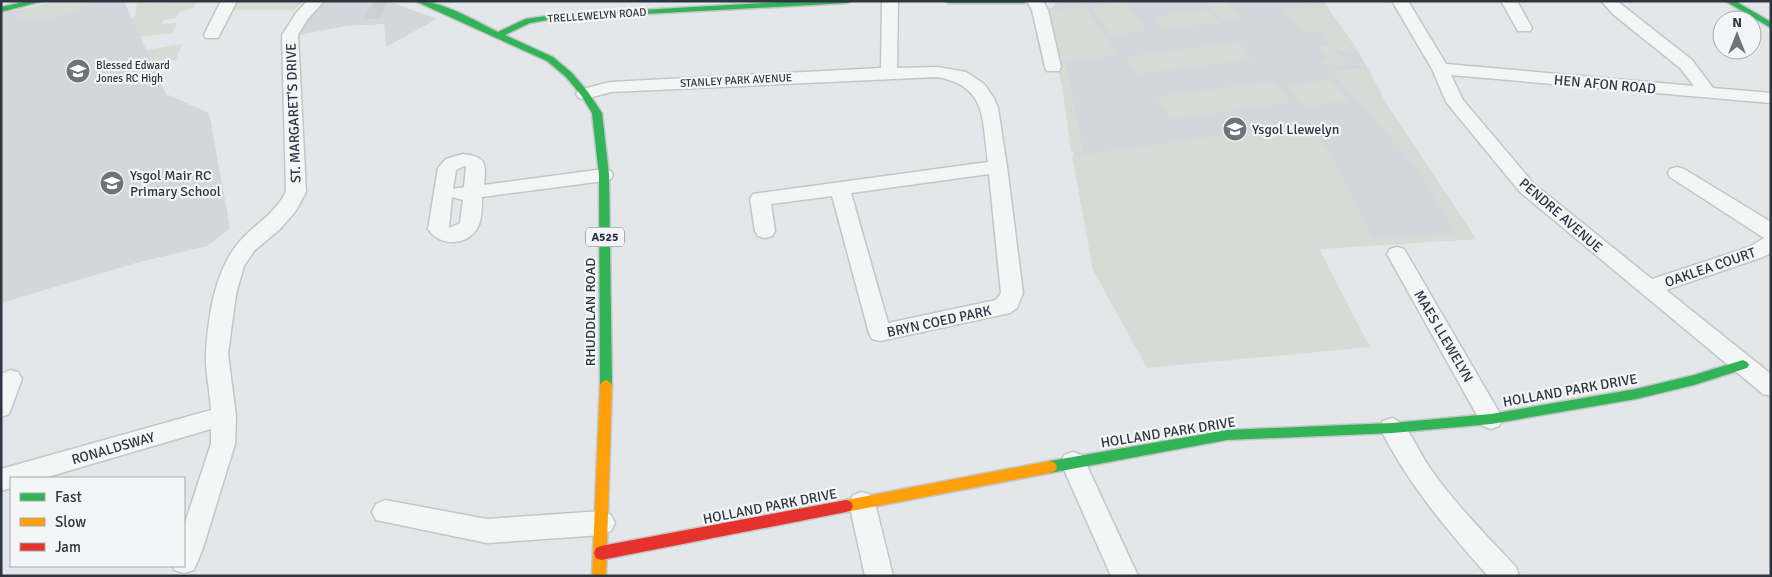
<svg xmlns="http://www.w3.org/2000/svg" width="1772" height="577" viewBox="0 0 1772 577" font-family="Signika,sans-serif">
  <rect width="100%" height="100%" fill="#e4e7e9"/>
  <g fill="#d3d7db">
    <path d="M57,1h67l42,93 43,19 21,115 -23,18 -71,17 -135,40v-289z"/>
    <path d="M323,1h65l49,18 -51,28 -2,-23 -39,2 -45,9 2,-10z"/>
    <path d="M1064,1h259l35,50 29,54 89,134 -157,10 2,5 -228,16 -31,-185 -17,-71 11,-11z"/>
  </g>
  <g fill="#d6dcd5">
    <path d="M57,1h34c-25,17 -47,21 -76,16l14,-9z"/>
    <path d="M145,1v3l52,-3 -4,8 -12,2 -6,7 -11,2 -2,4 15,-1 -5,10 -32,4 -9,-19 4,-2 2,-14z"/>
    <path d="M233,1h71l-11,9h-64z"/>
    <path d="M1206,1h20l13,16 -18,2z"/>
    <path d="M1125,2l21,28 -34,5 -18,-25 4,-5z"/>
    <path d="M1325,5l32,45 -18,1 -5,-2 14,15 17,-1 1,2h-41l-5,-5 8,-1 -9,-12 11,-1 -9,-15 -17,2 -22,-23z"/>
    <path d="M1085,7l33,48 -53,6 18,90 -12,1 -9,-67 -17,-71 4,-3z"/>
    <path d="M1209,10l10,12 -55,7 -9,-12z"/>
    <path d="M1239,42l13,17 -114,15 -13,-17z"/>
    <path d="M182,44l-6,16 -24,3 -6,-13z"/>
    <path d="M1368,68l19,37 89,134 -157,10 51,98 -223,21 -54,-98 -21,-114 235,-32 22,27 44,87 84,-4 -41,-68 -84,-94 6,-2z"/>
    <path d="M1330,80l19,20 -44,7 -19,-21z"/>
    <path d="M1273,81l18,21 -119,17 -15,-22z"/>
  </g>
  <path fill="#cdcfd1" d="M374,1h13l-7,18h-18z"/>
  <g fill="none" stroke-linecap="round" stroke-linejoin="round">
    <defs>
      <g id="street">
        <path d="M221,1h16l-19,37h-12l-2,-3z"/>
        <path d="M307,1h17l-17,19 -9,15 8,157 -11,20 -15,17 -26,22 -10,15 -8,28 -8,60 8,62 -1,28 -32,104 -9,22 -10,3 -10,-3 -1,-4h11v-40l27,-82v-15l-167,49h-33v10l-10,3v-22l210,-59c-1,-19 -6,-39 -5,-57 2,-36 9,-84 34,-112 16,-18 33,-25 46,-49l-4,-157 14,-22z"/>
        <path d="M882,1h16l-1,67 40,-1 29,5 18,12 10,14 4,10 9,59 16,126 -6,15 -7,5 -130,28 -8,-2 -3,-6 -37,-137 -61,8 4,27 -3,5 -7,2 -7,-2 -3,-5 -5,-32 3,-5 7,-1 228,-31c-6,-42 0,-76 -51,-85l-326,15 -26,7 -6,-1 -3,-4 3,-4 31,-8 271,-14zM989,174l12,119 -5,7 -108,23 -37,-130z"/>
        <path d="M1027,1h16l5,9 13,57 -2,4h-12l-2,-4 -13,-57z"/>
        <path d="M1392,1h16l38,63 248,22 -14,-18 -66,-53 -13,-14h16l75,59 21,28 58,5v10l-320,-28 12,25 71,84 118,95 97,-32 15,-9 -94,-61 -2,-4 2,-4 7,-2 7,2 87,53v31l-8,4 -97,33 105,84v22l-8,-2 -243,-202 -74,-90 -14,-33z"/>
        <path d="M1501,1h16l15,27 -2,3h-12z"/>
        <path d="M463,154c24,3 23,9 21,31l120,-16 7,2 2,4 -2,4 -7,2 -122,16c0,9 0,20 -3,28 -9,21 -39,23 -51,4l10,-61 8,-9zM464,166h2l-2,21 -11,2 3,-19zM452,197l11,3 -3,23 -11,5z"/>
        <path d="M1397,247l7,2 95,163 4,7 -4,7 -8,3 -8,-3 -96,-172 3,-5z"/>
        <path d="M10,370l8,2 4,7 -13,35 -8,3v-43z"/>
        <path d="M1392,418c17,6 26,33 36,47 25,37 57,69 88,102l3,9h-31c-41,-46 -80,-92 -108,-148l3,-7z"/>
        <path d="M1073,452l9,3 56,121h-27l-50,-113 3,-8z"/>
        <path d="M862,492l9,3 4,8 18,73h-28l-16,-73 4,-8z"/>
        <path d="M385,500l102,19 115,-8 9,4 4,8 -4,8 -9,4 -115,8 -111,-23 -4,-8 4,-8z"/>
      </g>
      <g id="fast">
        <path d="M28,1h15l-42,11v-5z"/>
        <path d="M415,1c29,0 58,19 83,31l27,-13 28,-4 245,-14h53l-4,2 -294,16 -23,4 -25,12 48,22 19,16 16,19 14,21 7,62 3,210 -2,3 -4,2 -4,-2 -2,-3 -1,-210 -7,-62 -11,-18 -15,-18 -19,-16z"/>
        <path d="M945,1h83l-4,2h-75z"/>
        <path d="M1725,1h10l36,21v6z"/>
        <path d="M1743,360l4,2 2,3 -2,3 -53,17 -58,14 -145,25 -99,9 -165,7 -177,33 -5,-2 -2,-4 2,-4 5,-2 177,-31 165,-7 99,-9 145,-25 58,-14z"/>
      </g>
      <g id="slow">
        <path d="M606,380l4,2 2,3 -6,191h-14l8,-191 2,-3z"/>
        <path d="M1050,461l5,2 2,4 -2,4 -5,2 -204,39 -5,-2 -2,-4 2,-4 5,-2z"/>
      </g>
      <path id="jam" d="M846,500l5,2 2,4 -2,4 -5,2 -245,48 -5,-2 -2,-5 2,-5 5,-2z"/>
    </defs>
    <use href="#street" stroke="#c3c5c7" stroke-width="3"/>
    <use href="#fast" stroke="#c3c5c7" stroke-width="3"/>
    <use href="#slow" stroke="#c3c5c7" stroke-width="3"/>
    <use href="#jam" stroke="#c3c5c7" stroke-width="3"/>
    <use href="#street" fill="#f4f5f5" fill-rule="evenodd"/>
    <use href="#fast" fill="#30b455" fill-rule="evenodd"/>
    <use href="#slow" fill="#ff9f0a" fill-rule="evenodd"/>
    <use href="#jam" fill="#e5322d" fill-rule="evenodd"/>
  </g>
  <defs>
    <symbol id="school-disc" viewBox="-11 -11 22 22"><circle r="9.5" fill="#6d747b" stroke="#f3f5f7"/><path d="M0-5L7-2L0 1L-7-2ZM-4 1L0 2.5L4 1V4Q0 6-4 4Z" fill="#fff"/></symbol>
  </defs>
  <g fill-rule="evenodd">
    <use href="#school-disc" x="64" y="57" width="28" height="28"/>
    <use href="#school-disc" x="1221" y="115" width="28" height="28"/>
    <use href="#school-disc" x="98" y="169" width="28" height="28"/>
  </g>
  <g text-anchor="middle" stroke-width="4.5" stroke-linejoin="round" paint-order="stroke">
    <g font-size="11" fill="#2d3640" stroke="#f3f5f7">
      <text transform="translate(597 15) rotate(-4)" y="4">TRELLEWELYN ROAD</text>
      <text transform="translate(736 80) rotate(-3)" y="4">STANLEY PARK AVENUE</text>
    </g>
    <g font-size="11" fill="#2d3640" stroke="#f3f5f7" text-anchor="start">
      <text x="96" y="69">Blessed Edward<tspan x="96" dy="13">Jones RC High</tspan></text>
    </g>
    <rect fill="#f3f5f7" stroke="#686f77" stroke-width="1" x="586" y="227.5" width="38" height="19" rx="4"/>
    <g font-size="12" font-weight="bold" fill="#2d3640">
      <text x="605" y="241">A525</text>
    </g>
    <g font-size="14" fill="#2d3640" stroke="#f3f5f7">
      <text transform="translate(1605 84) rotate(5)" y="5">HEN AFON ROAD</text>
      <text transform="translate(293 113) rotate(-92)" y="5">ST. MARGARET'S DRIVE</text>
      <text transform="translate(1561 215) rotate(41)" y="5">PENDRE AVENUE</text>
      <text transform="translate(1710 267) rotate(-19)" y="5">OAKLEA COURT</text>
      <text transform="translate(590 312) rotate(-90)" y="5">RHUDDLAN ROAD</text>
      <text transform="translate(939 321) rotate(-12)" y="5">BRYN COED PARK</text>
      <text transform="translate(1444 336) rotate(60)" y="5">MAES LLEWELYN</text>
      <text transform="translate(1570 390) rotate(-10)" y="5">HOLLAND PARK DRIVE</text>
      <text transform="translate(1168 432) rotate(-9)" y="5">HOLLAND PARK DRIVE</text>
      <text transform="translate(113 448) rotate(-16)" y="5">RONALDSWAY</text>
      <text transform="translate(770 506) rotate(-11)" y="5">HOLLAND PARK DRIVE</text>
    </g>
    <g font-size="14" fill="#2d3640" stroke="#f3f5f7" text-anchor="start">
      <text x="1252" y="134">Ysgol Llewelyn</text>
      <text x="130" y="180">Ysgol Mair RC<tspan x="130" dy="16">Primary School</tspan></text>
    </g>
  </g>
  <rect width="1772" height="577" fill="none" stroke="#2d3640" stroke-width="5"/>
  <rect x="10" y="477" width="175" height="90" fill="#f3f5f7" stroke="#a4a9ae"/>
  <rect x="20" y="493" width="25" height="8" fill="#30b455" stroke="#a4a9ae"/>
  <text x="55" y="502" font-size="15" fill="#2d3640">Fast</text>
  <rect x="20" y="518" width="25" height="8" fill="#ff9f0a" stroke="#a4a9ae"/>
  <text x="55" y="527" font-size="15" fill="#2d3640">Slow</text>
  <rect x="20" y="543" width="25" height="8" fill="#e5322d" stroke="#a4a9ae"/>
  <text x="55" y="552" font-size="15" fill="#2d3640">Jam</text>
  <g transform="translate(1737 35)"><circle r="24" fill="#f3f5f7" stroke="#a4a9ae"/>
  <path d="M0-4L9 19L0 12L-9 19Z" fill="#6d747b"/>
  <text y="-8" font-size="14" font-weight="bold" text-anchor="middle" fill="#2d3640">N</text>
  </g>
</svg>
